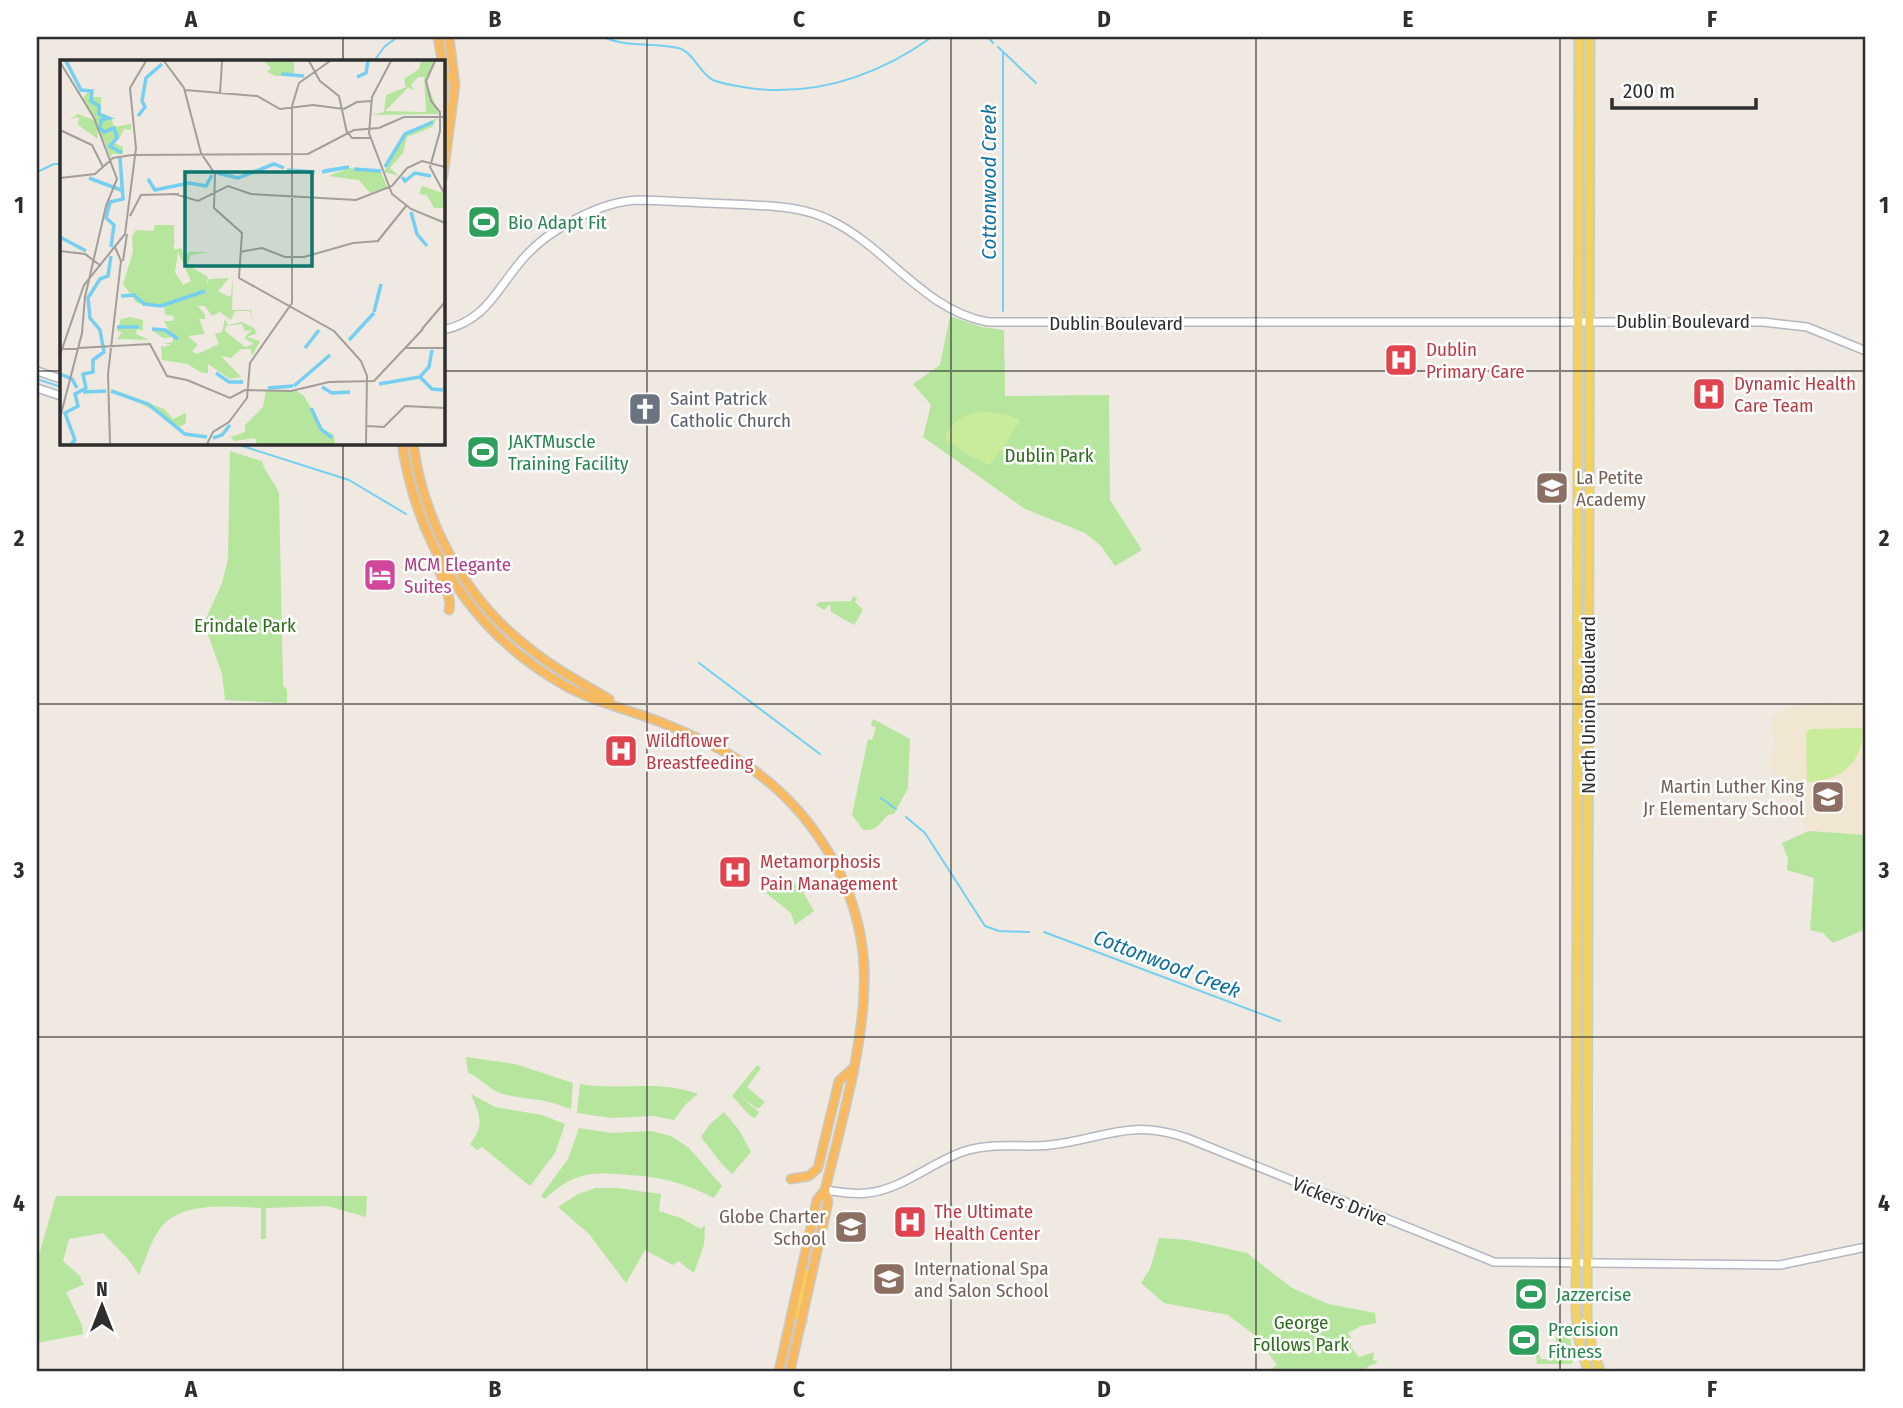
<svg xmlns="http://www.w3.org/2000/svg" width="1903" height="1408" viewBox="0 0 1903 1408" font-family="'Fira Sans Condensed',sans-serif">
  <rect width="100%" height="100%" fill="#efe9e1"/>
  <path fill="#f0e6d1" d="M1799,703l67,1v131l-57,-4 -41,-69 7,-17 -4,-27z"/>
  <g fill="#b6e59e">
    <path d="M950,316l31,11 23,3 1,66 104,-1 1,105 32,50 -27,16 -14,-20 -16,-13 -60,-24 -102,-72 8,-32 -18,-21 27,-19z"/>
    <path d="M230,451l32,10c3,12 12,20 17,32l4,192 4,5v13l-62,-3 -3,-26 -18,-51 18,-40 6,-24z"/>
    <path d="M853,596l4,2 -2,4 8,8 -9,15 -23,-13 -1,-8 -6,6 -8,-5 4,-3 31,-1z"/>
    <path d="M873,719l37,20 -2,49 -14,26 -6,1c-9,8 -9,16 -25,15l-11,-15 16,-76 4,1 4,-13 -5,-1z"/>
    <path d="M1809,831l57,4v94l-33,14 -10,-10 -13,-3 4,-52 -27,-8 1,-11 -6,-16z"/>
    <path d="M787,881l12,4 15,26 -19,14 -4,-12 -25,-20z"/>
    <path d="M466,1057l49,7 58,19 -2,26c-11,-3 -21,-8 -32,-9 -14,-2 -26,-3 -39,-7 -13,-5 -20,-16 -32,-20z"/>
    <path d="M757,1065l4,3 -14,19 18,15 -7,7 -18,-13 19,16 -4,6 -5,-2 -18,-20z"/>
    <path d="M580,1084c40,7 79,-5 118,10l-13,11 -11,15 -21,-4 -42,2 -34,-5z"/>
    <path d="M471,1094l24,13 47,8 23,9 -10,29 -25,33 -48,-39 -5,3 -7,-6c16,-20 9,-29 1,-50z"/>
    <path d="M724,1112l15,18 12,22 -19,22 -11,-11 -20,-26 8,-12z"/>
    <path d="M579,1128l33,5 39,-2 20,5 18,12 33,38 -8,12c-23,-12 -48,-20 -72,-22 -42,-3 -64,-9 -97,23l-4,-3 27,-37z"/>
    <path d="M596,1188h21l44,6 -2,17 22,7 20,11 4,-4 -1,20 -10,28 -16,-12 -5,4 -28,-15 -19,33 -37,-49 -31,-27 20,-13z"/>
    <path d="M56,1196h311l-1,21 -39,-11 -61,2v31h-5v-31c-32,-1 -81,-8 -102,22 -9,13 -14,31 -20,45l-10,-15 -26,-27 -34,6 -6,22 17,15 2,6 3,2 -19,8 16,33 1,9 -46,9v-87l2,-1z"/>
    <path d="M1159,1238l29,2 59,13 45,35 36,16 47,9 1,10 -15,3 -13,7 3,5v9l8,10 15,-5 -1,8 4,1v2l-8,3 -6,5h-95l9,-6 -21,-29 -28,-21 -64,-12 -23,-20 9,-14z"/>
    <path d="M1556,1332h14l3,30 -3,2h-33l-1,-9h4v4h8v-4h4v-4h3l-3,-8h4z"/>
  </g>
  <g fill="#c9ec9a">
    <path d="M982,411l23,3 15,6 -17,29 -14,16 -19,-9 -25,-17c4,-18 20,-25 37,-28z"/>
    <path d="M1862,728c3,34 -23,54 -55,54l-1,-49 4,-4z"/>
  </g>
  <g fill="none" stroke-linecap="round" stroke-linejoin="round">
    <g stroke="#75cff0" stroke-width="2">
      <path d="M604,37c22,11 50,5 74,11 15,3 21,25 35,32 13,5 29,7 43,9 64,6 124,-15 176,-52"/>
      <path d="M988,37l5,6"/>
      <path d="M998,47l38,36"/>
      <path d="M1003,52v259"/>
      <path d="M374,61l11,-15 13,-9"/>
      <path d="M37,172l17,-8h7"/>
      <path d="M37,379l24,8"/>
      <path d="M233,443l116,37 57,34"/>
      <path d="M699,663l121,91"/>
      <path d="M881,798l15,11"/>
      <path d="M906,817l19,16 60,93 14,5 30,1"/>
      <path d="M1044,932l236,89"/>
    </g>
    <defs>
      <g id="secondary">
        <path d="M443,330c43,-9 53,-40 79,-70 25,-30 80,-60 119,-60 30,1 61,3 91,4 34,2 69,1 100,17 55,27 93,90 156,101h775l44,5 59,24"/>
        <path d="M37,371l24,8"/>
        <path d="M37,388l24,8"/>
        <path d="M825,1190c14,2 28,5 42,3 37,-4 64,-31 98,-42 28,-9 57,-3 85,-6 55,-6 77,-27 137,-7l307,124 286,3 86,-18"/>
      </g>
      <g id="primary">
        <path d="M1579,37l-3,1272 2,27 10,35"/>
        <path d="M1590,37l-3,1282 5,30 8,22"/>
        <path d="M802,1321c-10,-16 8,-34 0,-52"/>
      </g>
      <g id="trunk">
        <path d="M438,37l7,40 -2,30"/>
        <path d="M443,176l12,-91 -6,-48"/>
        <path d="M402,443c15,102 71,191 162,242 29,17 67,25 99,38 30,13 62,26 89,46 63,45 108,119 112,197 3,72 -22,153 -39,224l-8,10 -38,171"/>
        <path d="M413,443c10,76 50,153 111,201 26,22 56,38 85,55"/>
        <path d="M437,564c4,12 16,37 12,46"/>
        <path d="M791,1179l18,-3 9,-8 21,-87 13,-12"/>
        <path d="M790,1371l38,-169 -3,-12"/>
      </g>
    </defs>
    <use href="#secondary" stroke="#b4b7c1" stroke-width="10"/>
    <use href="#primary" stroke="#c9c9c9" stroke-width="11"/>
    <use href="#trunk" stroke="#c9c9c9" stroke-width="11"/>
    <use href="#secondary" stroke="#fff" stroke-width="7"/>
    <use href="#primary" stroke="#f2d163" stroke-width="8"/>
    <use href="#trunk" stroke="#f8ba60" stroke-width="8"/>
  </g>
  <path fill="none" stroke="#2e2e2e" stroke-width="2" stroke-opacity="0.55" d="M343,37v24M647,37v1334M951,37v1334M1256,37v1334M1560,37v1334M37,371h24M443,371h1423M343,443v928M37,704h1829M37,1037h1829"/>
  <defs>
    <symbol id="stadium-square" viewBox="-11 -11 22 22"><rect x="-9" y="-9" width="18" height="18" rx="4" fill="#2e9e5b" stroke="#fff"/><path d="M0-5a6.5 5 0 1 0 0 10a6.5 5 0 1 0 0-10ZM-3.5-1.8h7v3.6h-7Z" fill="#fff"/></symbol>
    <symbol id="hospital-square" viewBox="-11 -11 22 22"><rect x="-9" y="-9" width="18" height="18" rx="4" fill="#e0444e" stroke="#fff"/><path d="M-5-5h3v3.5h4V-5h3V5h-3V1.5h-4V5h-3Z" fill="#fff"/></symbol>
    <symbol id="church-square" viewBox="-11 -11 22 22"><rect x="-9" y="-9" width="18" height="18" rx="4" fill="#6b7280" stroke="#fff"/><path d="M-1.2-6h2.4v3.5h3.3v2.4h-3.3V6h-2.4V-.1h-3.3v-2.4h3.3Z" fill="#fff"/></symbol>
    <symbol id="school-square" viewBox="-11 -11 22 22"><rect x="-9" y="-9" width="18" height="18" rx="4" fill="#8d6e63" stroke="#fff"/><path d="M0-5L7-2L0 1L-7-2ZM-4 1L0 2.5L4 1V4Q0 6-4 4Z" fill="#fff"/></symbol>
    <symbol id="hotel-square" viewBox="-11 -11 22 22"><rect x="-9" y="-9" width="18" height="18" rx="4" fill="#d1479c" stroke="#fff"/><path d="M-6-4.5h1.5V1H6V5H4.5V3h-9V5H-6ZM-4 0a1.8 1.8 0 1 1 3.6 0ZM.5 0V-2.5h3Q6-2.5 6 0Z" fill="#fff"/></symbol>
  </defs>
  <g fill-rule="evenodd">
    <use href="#stadium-square" x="465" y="203" width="38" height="38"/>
    <use href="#hospital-square" x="1382" y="341" width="38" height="38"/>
    <use href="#hospital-square" x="1690" y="375" width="38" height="38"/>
    <use href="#church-square" x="626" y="390" width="38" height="38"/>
    <use href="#stadium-square" x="464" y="433" width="38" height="38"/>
    <use href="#school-square" x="1533" y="469" width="38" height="38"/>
    <use href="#hotel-square" x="361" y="556" width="38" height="38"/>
    <use href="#hospital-square" x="602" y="732" width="38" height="38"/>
    <use href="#school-square" x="1809" y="778" width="38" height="38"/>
    <use href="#hospital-square" x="716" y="853" width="38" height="38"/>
    <use href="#hospital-square" x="891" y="1203" width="38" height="38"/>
    <use href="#school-square" x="832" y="1208" width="38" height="38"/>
    <use href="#school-square" x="870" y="1260" width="38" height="38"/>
    <use href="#stadium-square" x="1512" y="1275" width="38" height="38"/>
    <use href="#stadium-square" x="1505" y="1321" width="38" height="38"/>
  </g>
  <g text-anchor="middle" stroke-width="5" stroke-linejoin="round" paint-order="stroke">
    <g font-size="19" fill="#27864d" stroke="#fff" text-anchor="start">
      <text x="508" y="229">Bio Adapt Fit</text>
      <text x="508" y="448">JAKTMuscle<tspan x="508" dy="22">Training Facility</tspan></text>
      <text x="1556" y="1301">Jazzercise</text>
      <text x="1548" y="1336">Precision<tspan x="1548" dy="22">Fitness</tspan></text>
    </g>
    <g font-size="19" fill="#2e2e2e" stroke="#fff">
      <text x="1683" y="328">Dublin Boulevard</text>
      <text x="1116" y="330">Dublin Boulevard</text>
      <text transform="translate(1588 705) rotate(-90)" y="7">North Union Boulevard</text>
      <text transform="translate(1340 1201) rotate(22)" y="7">Vickers Drive</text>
    </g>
    <g font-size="19" fill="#be3a42" stroke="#fff" text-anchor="start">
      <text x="1426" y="356">Dublin<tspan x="1426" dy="22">Primary Care</tspan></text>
      <text x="1734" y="390">Dynamic Health<tspan x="1734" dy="22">Care Team</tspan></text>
      <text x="646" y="747">Wildflower<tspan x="646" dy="22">Breastfeeding</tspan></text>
      <text x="760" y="868">Metamorphosis<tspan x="760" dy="22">Pain Management</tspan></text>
      <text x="934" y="1218">The Ultimate<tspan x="934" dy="22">Health Center</tspan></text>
    </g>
    <g font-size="19" fill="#5b616d" stroke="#fff" text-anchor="start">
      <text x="670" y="405">Saint Patrick<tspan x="670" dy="22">Catholic Church</tspan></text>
    </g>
    <g font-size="19" fill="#2c6e1b" stroke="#fff">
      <text x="1049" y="462">Dublin Park</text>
      <text x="245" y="632">Erindale Park</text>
      <text x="1301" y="1329">George<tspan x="1301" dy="22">Follows Park</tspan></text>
    </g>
    <g font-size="19" fill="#785e54" stroke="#fff" text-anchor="start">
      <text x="1576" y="484">La Petite<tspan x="1576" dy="22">Academy</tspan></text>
      <text x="1804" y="793" text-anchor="end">Martin Luther King<tspan x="1804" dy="22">Jr Elementary School</tspan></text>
      <text x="826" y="1223" text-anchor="end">Globe Charter<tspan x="826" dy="22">School</tspan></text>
      <text x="914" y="1275">International Spa<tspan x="914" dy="22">and Salon School</tspan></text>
    </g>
    <g font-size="19" fill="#b23c85" stroke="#fff" text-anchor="start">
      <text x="404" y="571">MCM Elegante<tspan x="404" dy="22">Suites</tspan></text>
    </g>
    <g font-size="21" font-style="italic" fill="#0d6fa3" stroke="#fff">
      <text transform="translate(989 182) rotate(-90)" y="7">Cottonwood Creek</text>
      <text transform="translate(1167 964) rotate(21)" y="7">Cottonwood Creek</text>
    </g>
  </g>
  <g transform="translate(60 60)">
    <rect width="385" height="385" fill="#efe9e1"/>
    <path d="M204,1h30v14l-18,1 -9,-4 4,-4zM361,1h13l-8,20 13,33 -67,1 12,-3 2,-17 20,-8 -2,-8 15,-10zM358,17h6l2,35 -41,-1 23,-23 6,2 -3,-5zM28,32h5l-1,5h9v17l10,3 3,10 17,-3v6l-7,-1 -5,10 -9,2 13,6v7h-11l-1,4 -14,-34 1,15 -20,-14 1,-8 -9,2 8,-5 18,7 -13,-23zM377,58l-5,9 -25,10 -4,16 -13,15 9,8 -15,-4 21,-38zM289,108l32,4 6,15 -17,6 -11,-13 -31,-4zM362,126l21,7v15h-9l-7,-13 -8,-1zM95,165h19v16l5,1h-5v8l7,-2 4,9 4,-5h21l-20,3 -2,10 20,12 -2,8 3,-6 20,-1 -11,13 9,5h4l2,-18 -1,32h19l2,12 -3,-11h-15l-4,9 -11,-8 -8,4 -7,-10h-7l7,9v4h-6l6,15 -17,2 10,9 -6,6 5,3 22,-10 -4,-10 7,-2 3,-13 3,6 14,-3 12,6 3,5 -10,4 13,4 -8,15 -1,-7h-10l-10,9 -10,-2 20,21 -11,2 -22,-15v9h-6l-15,-9 -25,-4 -1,-14 4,1 6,-3h-8l10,-2v-5l-10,1 -10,-7h16l-5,-10h9l1,-5 -9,-1 -1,-10 -27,-2 -14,-19 10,-32 -1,-15 4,-7 17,1zM118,192l13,29 -8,4 -8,-13zM182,264l3,7 7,-1 -8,8 10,6 -9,3 -20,-16 1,-5zM70,257l13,3v11l-6,-2 -1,5 13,6 -32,-1 5,-7 -5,-1 4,-12zM50,328l54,21 9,10 13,-6v10l-10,6 -21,-18zM206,330h30l8,6 18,32 12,7 1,9h-78l-2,-6 -20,3 -5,-4 15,-5v-7l18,-18z" fill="#b6e59e" fill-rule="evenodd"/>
    <path fill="none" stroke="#75cff0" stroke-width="3.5" d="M6,1l15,29 11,1 -1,10 8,5v8l10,4 -8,2 -1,8 4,4 10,-4 3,10 -7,8 12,7M221,14l23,2M297,17l9,-4 2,-12M78,56l7,-9 -3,-6 4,-23 16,-14M325,107l20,-33 28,-12M294,109l27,2M227,110l28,2M264,111l25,-4M262,112l21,-4M157,113l21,5 36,-14 10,4M342,117l3,4 10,-8 16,3M29,118l32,12M88,119l7,11 34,-7 17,3 6,-11M351,152l6,22 10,12M0,177l26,14M51,187l3,-22 -8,-7 4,-16 13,-3 -3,-41M61,236l13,-1 10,9 17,2 44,-15M314,252l7,-28M57,267h22M92,269l13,1 13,9M289,280l25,-27M245,288l14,-18M156,313l13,9h14M0,314l12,5 5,9M361,318l11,11 11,1M319,324l41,-7 9,-10 3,-17M234,326l36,-31M262,327l10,6 18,-1M208,328l25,-2M51,331l37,13 37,30 22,3M23,332l23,-1M251,348l10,21 11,9M153,378l9,-3 8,-10M11,384l4,-4 -10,-27 13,-7 -3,-12 11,-6 -3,-14 10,-2v-12l11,-8 -4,-22 -10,-12 -2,-20 12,-19 8,-3 3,-20"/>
    <path fill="none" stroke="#a29e99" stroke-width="2" d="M104,1l20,27 17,65 14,21 -1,34 28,25 -3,45 95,53 27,30 6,15 -1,68M249,1l11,20 19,15 8,37M331,1l-19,36 -3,36 23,61 19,15 34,14M375,1l-9,20 5,20 9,11v19l-10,36 14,26 1,27M0,2l34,56 23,61 -11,27 -21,91 -3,36 -22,85M125,30l72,6 23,13 33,-4 31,4 13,-7 15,-1M160,34l2,-33M0,70l32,15 11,22M286,70l6,8h19M72,95l176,-1 46,-24 25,-2 25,-11h41M0,118l35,-4 18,-16 19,-3M115,134l23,7 30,-15 23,8 105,6 36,-14 15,-18 15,-7 23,6M70,156l11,-21 38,-1M317,182l29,-36M0,191l25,3 16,12M180,192l22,-4 23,9h19l49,-14 26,-2M63,201l4,-27M362,269l23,-27M345,288h40M0,289l90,-5 17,32 20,4 43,18 15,-8 46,1 38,-9 45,-1 49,-52M0,295l24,-70 41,-51 11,-86 -6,-60 16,-27M307,366l17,1 21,-21 40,2M50,384l-2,-70 13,-113 -6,-14M147,384l6,-12 16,-10 18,-24 3,-35 42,-60v-197l7,-23 31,-22"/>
    <path fill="#0f766e" fill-opacity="0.15" stroke="#0f766e" stroke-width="3.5" d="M125,112h127v94h-127z"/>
    <rect width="385" height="385" fill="none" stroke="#2e2e2e" stroke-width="3.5"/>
  </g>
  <rect width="1903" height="1408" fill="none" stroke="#ffffff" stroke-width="77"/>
  <g transform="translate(102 1306)" stroke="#ffffff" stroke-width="5" paint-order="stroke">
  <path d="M0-5L12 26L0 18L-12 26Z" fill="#2e2e2e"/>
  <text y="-10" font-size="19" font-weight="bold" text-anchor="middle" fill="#2e2e2e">N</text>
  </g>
  <path d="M1612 98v10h144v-10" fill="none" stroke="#2e2e2e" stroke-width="3.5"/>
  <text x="1623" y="98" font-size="21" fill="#2e2e2e" stroke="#ffffff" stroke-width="5" paint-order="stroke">200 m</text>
  <rect x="38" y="38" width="1826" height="1332" fill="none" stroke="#2e2e2e" stroke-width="2.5"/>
  <g font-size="23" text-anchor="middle" font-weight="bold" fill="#2e2e2e">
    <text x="191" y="27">A</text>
    <text x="495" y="27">B</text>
    <text x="799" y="27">C</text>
    <text x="1104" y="27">D</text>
    <text x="1408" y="27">E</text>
    <text x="1712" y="27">F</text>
    <text x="19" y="213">1</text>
    <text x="1884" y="213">1</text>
    <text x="19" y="546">2</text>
    <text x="1884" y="546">2</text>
    <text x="19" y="878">3</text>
    <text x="1884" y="878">3</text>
    <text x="19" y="1211">4</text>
    <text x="1884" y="1211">4</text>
    <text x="191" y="1397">A</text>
    <text x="495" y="1397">B</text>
    <text x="799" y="1397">C</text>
    <text x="1104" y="1397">D</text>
    <text x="1408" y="1397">E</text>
    <text x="1712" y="1397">F</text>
  </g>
</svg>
